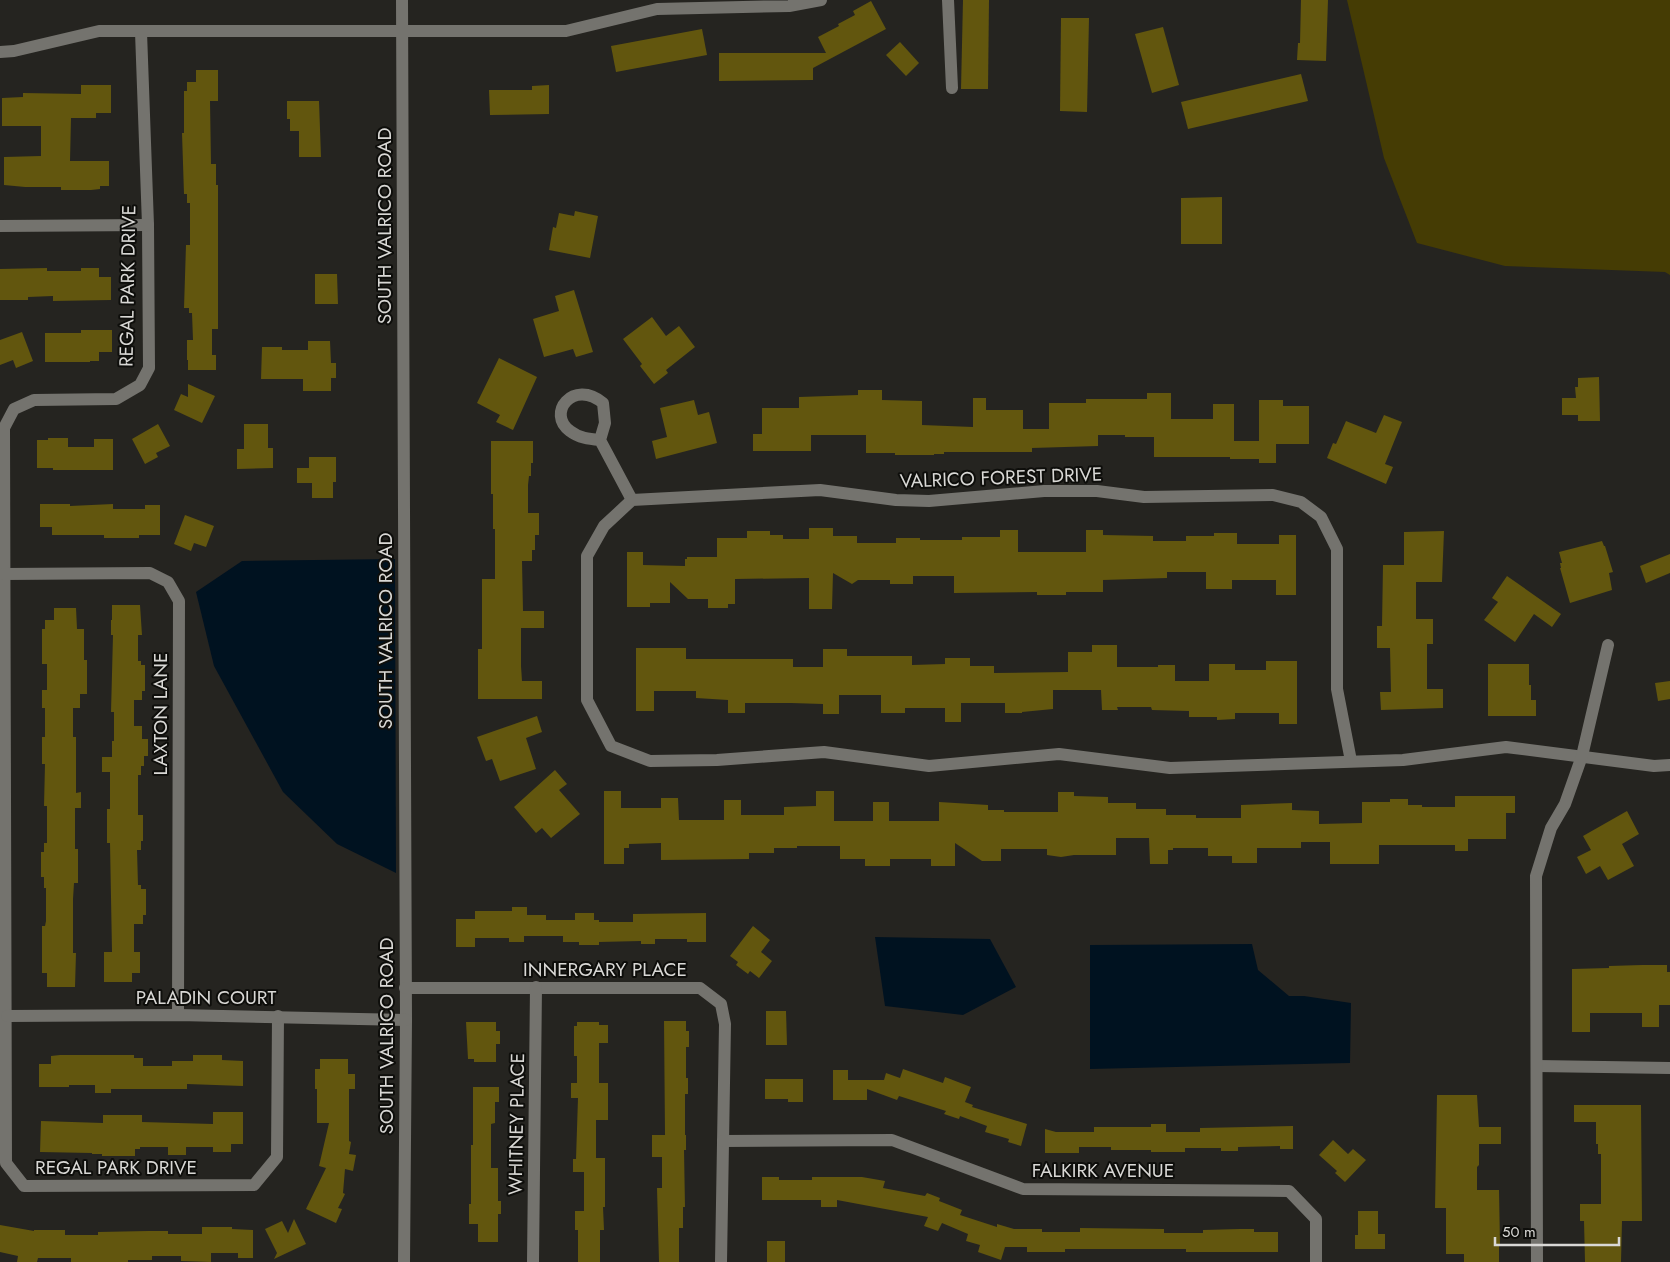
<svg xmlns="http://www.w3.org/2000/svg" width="1670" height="1262" viewBox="0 0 1670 1262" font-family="Jost,sans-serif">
  <rect width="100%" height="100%" fill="#252420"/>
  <path fill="#453c04" d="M1347,0h323v275l-5,-3 -160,-6 -88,-23 -33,-85z"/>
  <g fill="#001220">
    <path d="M395,559l1,314 -59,-29 -54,-52 -69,-126 -18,-74 46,-31z"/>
    <path d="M875,937l115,2 26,48 -53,28 -78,-9z"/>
    <path d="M1252,944l6,26 31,26h15l47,7 -1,60 -260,6v-124z"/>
  </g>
  <g fill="#62560e">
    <path d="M963,0h26l-1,89h-27z"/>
    <path d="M1301,0h27l-2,61 -29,-1 1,-17h2z"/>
    <path d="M871,1l15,28 -73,39v12l-94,1v-28h107l-8,-16 21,-11 -1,-2 17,-9 -2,-4z"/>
    <path d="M1061,18h28l-2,94 -27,-1z"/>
    <path d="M1163,27l16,58 -27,8 -17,-59z"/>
    <path d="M702,29l5,26 -91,17 -5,-26z"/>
    <path d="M900,42l19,21 -13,13 -20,-21z"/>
    <path d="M196,70h22v31h-8l1,63h5v21h2v144h-6v26h4v15h-28v-10h-1v-20h6l-1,-27h-3v-5h-5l2,-63h4v-42h-3v-9h-3l-2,-61h2v-42h3v-9h9z"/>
    <path d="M1301,74l7,27 -120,28 -7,-27z"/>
    <path d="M81,85h30v28h-15v5h-25l-1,43h39v25h-9v3l-9,1h-30v-3h-36l-21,-2v-28l37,-1v-30h-39v-28l21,-1v-4l58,1z"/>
    <path d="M549,85v29l-59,1 -1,-25h43v-4z"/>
    <path d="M287,101h32l2,56h-22v-26h-9v-12h-3z"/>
    <path d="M1222,197v47h-41v-46z"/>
    <path d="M575,211l23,5 -8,42 -41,-8 4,-23 3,1 3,-15 15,3z"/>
    <path d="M47,268v3h34v-3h18v9h12v23l-58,1v-5l-25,1v3h-28v-31z"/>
    <path d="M315,274h22l1,30h-23z"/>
    <path d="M574,290l19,62 -17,5 -3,-8 -29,8 -11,-38 26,-8 -4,-15z"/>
    <path d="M652,317l14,19 13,-10 16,21 -29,23 2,3 -14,11 -14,-18 2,-2 -19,-25z"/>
    <path d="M81,330h31v22h-13v9h-9v1h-45v-29h36z"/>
    <path d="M22,332l11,29 -17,7 -3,-8 -13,5v-25z"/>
    <path d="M308,341h22l1,22h5v15h-5v13h-28v-12h-42l1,-32h20v3h26z"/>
    <path d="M499,358l38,19 -24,53 -17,-8 4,-7 -23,-12z"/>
    <path d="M1599,377l1,44h-22v-6h-16v-17h14l-1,-11h3v-9z"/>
    <path d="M188,384l27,12 -13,27 -28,-13 7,-16 7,3z"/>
    <path d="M858,390h24v10l40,1v24l51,2v-29h13v12h37v19h26v-26h37v-4h61v-6h24v26h42v-15h21v37h25v-41h24v6h26v38h-33v19h-17v-4h-29v-2h-76v-20h-29v-2h-27v11l-66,2v4h-88v2h-10v1h-39v-2h-29v-18h-55v16h-58v-17h9v-26h37v-11l59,-2z"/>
    <path d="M694,400l4,15 11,-3 8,31 -61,16 -4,-18 15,-4 -7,-29z"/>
    <path d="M1384,415l18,7 -17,42 8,3 -7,17 -59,-26 6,-15 3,1 10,-23 30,12z"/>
    <path d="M158,424l12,22 -14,7 2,4 -13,7 -13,-25z"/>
    <path d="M244,424h24v24h5v20l-36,1v-20h7z"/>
    <path d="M48,438h20v9h26v-8h19v31h-60v-2h-16v-28h11z"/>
    <path d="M491,441h42v22h-2v13h-2l-1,9v28h11v22h-4v15h-3v11h-10l1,50h21v17h-23v38l1,15h20v18h-64v-50h4v-70h13v-50h-2v-35h-2z"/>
    <path d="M309,457h27v25h-3v16h-21v-15h-15v-15h12z"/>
    <path d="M40,504h30v2l43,-2v5h32v-4h15v30h-21v3h-35v-3h-52v-8h-12z"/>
    <path d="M185,515l29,11 -8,21 -12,-4 -3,8 -17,-7z"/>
    <path d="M809,528h24v8h24v7h39v-5h24v2h42v-3h38v-7h18v22h68v-22h17v5l50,1v5h33v-5h28v-3h23v11h42v-9h17v60h-20v-15h-44v9h-26v-17h-39v6l-64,2v12h-37v3h-29v-3l-83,1v-17h-41v8h-23v-4h-32l-6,4 -19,-11 -1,36h-23v-31l-74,1v25h-7v4h-20v-9h-20l-18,-17v21h-20v4h-23v-55h16v13l42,1v-7h2v-2h30v-19h30v-7h23v4h13v4h26z"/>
    <path d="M1444,531l-2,51h-26v37h17v25h-6v45h16v19l-62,2 -1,-18h11l-1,-44h-13v-22h5l1,-61h21v-33z"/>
    <path d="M1602,541l2,5h1l8,26 -4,1 3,17 -42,13 -10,-35h1l-1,-5h2l-3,-11z"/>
    <path d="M1670,554v19l-24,10 -6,-17z"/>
    <path d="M1507,576l54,38 -9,13 -18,-13 -19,28 -31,-22 14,-18 -6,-4z"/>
    <path d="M112,605h28l2,30h-4v26h3v4h4v26h-3v9h-8v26h8v13h6v17h-4v10h-3v9h-3v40h5v26h-2v9h-4l1,35h3v4h5v26h-3v9h-9v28h6v21h-8v9h-28v-30h8l-2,-109h-3v-34h3v-37h-8v-15h10v-16h2v-29h-3l2,-77h-2v-15h1z"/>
    <path d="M54,608h22l1,21h7v31h3v34h-7v14h-7v29h3v56l5,-1v16h-6v41h3v34h-4l-1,16v54h3l-1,34h-28v-14h-5v-47h3l1,-5v-33h-2v-11h-3v-25h3v-9h3v-37h-3l1,-42h-3v-27h3v-29h-3v-18h5v-26h-5v-35h3v-9h9z"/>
    <path d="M1092,645h25v22h41v-2h17v16h34v-17h26v6h31v-9h31v63h-18v-11h-44v6l-18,1v-3h-28v-6l-37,-1 -1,-3h-34l1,3h-16l-1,-20h-48v19l-31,3v1h-17v-10h-44v19h-16v-14h-40v5h-24v-18h-42v19h-16v-10l-32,-1h-46v10h-17v-13l-32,-2v-7h-42v20h-18v-63h50v11h107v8h30v-18h24v7h65v9l33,-1v-6h25v8h24v7l74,-1v-20h24z"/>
    <path d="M1488,664h41v21h2v15h5v16h-48z"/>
    <path d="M1670,681v18l-12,2 -3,-18z"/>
    <path d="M537,716l5,16 -16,6 10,31 -36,12 -8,-22 -6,2 -9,-24z"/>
    <path d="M555,770l12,14 -8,6 21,24 -29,24 -9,-10 -6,5 -22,-26z"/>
    <path d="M604,791h17v17h40v-10h17l1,22h45v-20h17v15h43v-8l32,-1v-15h18v30h39v-19h16v19h50v-19l49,3v5h16v2h54v-20h16v4l34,1v6h28v6h30v6h30v3h45v-13l51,-2v7l27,1v13l43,-1v-21h28v-3h18v6h14v2h33v-11h60v17h-9v26h-38v12h-13v-6h-76v19h-49v-22h-29v6h-44v15h-25v-7h-24v-8h-35v2h-5v14h-18l-1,-26h-33v17h-42l-13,2 -14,-2v-6h-46v12h-19l-27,-18v23h-24v-7h-41v7h-25v-7h-25v-13h-43v2h-23v5h-25v6l-88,1v-17l-32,1v4h-5v16h-20z"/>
    <path d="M1627,811l12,23 -17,10 12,22 -26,14 -8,-14 -14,8 -9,-17 14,-7 -8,-14z"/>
    <path d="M512,907h15v8h19v5h29v-7h19v7h5v2h34v-8l73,-1v29h-19v-3h-32v5h-14v-3l-42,1v3h-20v-3h-16v-6h-39v6h-15v-4h-34v9h-19v-28h19v-8h37z"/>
    <path d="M753,926l17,14 -9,12 11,9 -13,17 -9,-7 -2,3 -12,-9 2,-3 -8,-6z"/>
    <path d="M1642,965h25v7h3v33h-11v22h-17v-14h-52v19h-18v-63l37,-1v-2z"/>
    <path d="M766,1011h20l1,34h-21z"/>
    <path d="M664,1021h22v10h3v16h-3v31h2v16h-3v41h1v15h-2l1,57h-2v21h-4v34h-20l-2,-74h5v-31h-10v-22h13z"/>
    <path d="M466,1022h30v9h4v13h-4v18h-22v-3h-6z"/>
    <path d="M577,1022h22v3h9v18h-9v40h9v37h-12v38h9v49h-2l1,23h-4v32h-22v-32h-3v-19h9v-39h-11v-13h3l2,-61h-7v-15h6v-27h-3v-30h3z"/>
    <path d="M60,1055h74v3h9v8h29v-5h21v-6h29v5l21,1v25l-56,-2v5h-76v4h-16v-8h-26v2h-30v-23h12v-8z"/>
    <path d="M320,1059h28v15h7v15h-6v52l2,1 -2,12 7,1 -3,16 -8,-2 -2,24 2,1 -7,14 4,1 -6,14 -30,-14 20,-41 -7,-2 10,-43h-12v-34h-2v-20h5z"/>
    <path d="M903,1069l40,14 2,-6 26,10 -6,15 8,3 -1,2 55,17 -6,22 -13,-4 1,-3 -24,-7 2,-6 -27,-10 -1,3 -15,-5 2,-3 -47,-15 -2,4 -30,-11v11h-34v-30h15v10h36l2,-7 14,5z"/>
    <path d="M765,1079h38v23h-15v-3h-23z"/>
    <path d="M473,1087h26v15h-4v21l-4,1v44h7v33h3v13h-3v28h-20v-18h-9v-20h2v-59h2z"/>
    <path d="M1437,1095h40l2,32h22v17h-22v21l-2,2v23h22l1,55h-1v17h-35v-8h-18v-46h-11z"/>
    <path d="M1574,1105h67l1,116h-20l-1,41h-36l-1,-41h-4v-17h21v-50h-3v-10h-2v-22h-22z"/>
    <path d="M213,1112h30v32h-12v8h-18v-5h-27v8h-18v-8h-28v2h-5v7h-33v-2h-10v-1l-52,-1 1,-31 62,2v-8h39v7l71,2z"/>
    <path d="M1151,1124h15v8h34v-4l93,-2v23h-13v-3l-42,1v4h-17v-3h-36v4h-34v-2h-40v-3h-32v6h-34v-24l11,3h38v-5h57z"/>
    <path d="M1333,1140l15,14 5,-5 13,11 -21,22 -10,-9 2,-2 -18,-16z"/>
    <path d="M762,1177h17v3h33v-3h50l23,4 -2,7 42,8 2,-3 13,5 -1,3 23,9 -2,5 37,12v-3l17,5h28v3h38v-4l84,1v4h39v-3l37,-1h14v3h24v20h-92v-3h-121v3h-38v-5h-22l-4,13 -23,-8 2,-7 -14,-4 2,-7 -26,-11 -4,8 -14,-5 4,-9 -91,-17v7h-16v-7h-59z"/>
    <path d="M1358,1211h20v23h7v15h-30v-14h3z"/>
    <path d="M294,1219l12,25 -32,15 3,-6 -12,-24 17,-8 6,12z"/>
    <path d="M0,1225l34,6v-1h31v5h33v-3l50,-1h20v3h34v-7h30v2l21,1v28h-15v-5h-27v9l-30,-1v-5h-29v4h-24v2h-57v-4h-33l-1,4h-20l1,-6 -18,-4z"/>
    <rect x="767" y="1241" width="18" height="21"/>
  </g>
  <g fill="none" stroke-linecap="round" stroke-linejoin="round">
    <g stroke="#74736e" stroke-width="12">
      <path d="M402,0l4,1020 -2,242"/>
      <path d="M948,0l4,88"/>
      <path d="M141,32l7,193 1,143 -9,17 -24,14 -82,1 -20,9 -10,19 2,735 18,23 230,-1 23,-28 1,-141"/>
      <path d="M0,52l14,-1 85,-20h467l91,-22 132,-3 32,-6"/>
      <path d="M0,226l148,-1"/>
      <path d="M600,440c-11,-1 -21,-2 -30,-9 -24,-17 3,-53 33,-28l2,20 -5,17 32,60"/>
      <path d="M4,574l146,-1 18,9 11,19 -1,414"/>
      <path d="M1351,761l-14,-72v-140l-16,-32 -20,-15 -28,-7 -129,2 -47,-6h-53l-115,10 -33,-1 -76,-10 -188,10 -28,26 -17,30v144l24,46 39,15 67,-1 107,-8 105,14 130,-12 111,14 233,-8 103,-13 148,19 16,-1"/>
      <path d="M405,988h295l21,16 4,20 -4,238"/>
      <path d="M7,1016l171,-1 228,5"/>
      <path d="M1537,1066l133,2"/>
      <path d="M723,1141l169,-1 131,49 266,2 27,28v43"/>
      <path d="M533,1262l3,-275"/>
      <path d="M1537,1262l-1,-386 15,-48 14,-24 17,-48 26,-111"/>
    </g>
  </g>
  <g text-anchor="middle" stroke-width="4" stroke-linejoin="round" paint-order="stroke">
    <g font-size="19" fill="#d9d8d5" stroke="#0e0e0b">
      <text transform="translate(384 226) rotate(-90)" y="7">SOUTH VALRICO ROAD</text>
      <text transform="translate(127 286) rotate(-89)" y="7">REGAL PARK DRIVE</text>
      <text transform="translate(1001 477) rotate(-2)" y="7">VALRICO FOREST DRIVE</text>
      <text transform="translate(385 631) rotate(-90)" y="7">SOUTH VALRICO ROAD</text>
      <text transform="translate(160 714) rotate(-90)" y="7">LAXTON LANE</text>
      <text x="605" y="976">INNERGARY PLACE</text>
      <text x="206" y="1004">PALADIN COURT</text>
      <text transform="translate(386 1036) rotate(-90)" y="7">SOUTH VALRICO ROAD</text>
      <text transform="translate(516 1124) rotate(-89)" y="7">WHITNEY PLACE</text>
      <text x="116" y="1174">REGAL PARK DRIVE</text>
      <text x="1103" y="1177">FALKIRK AVENUE</text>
    </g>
  </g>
  <path d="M1495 1237v8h124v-8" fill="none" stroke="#d9d8d5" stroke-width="2.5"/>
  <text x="1502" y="1237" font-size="15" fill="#d9d8d5" stroke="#0e0e0b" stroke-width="4" paint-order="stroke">50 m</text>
</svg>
